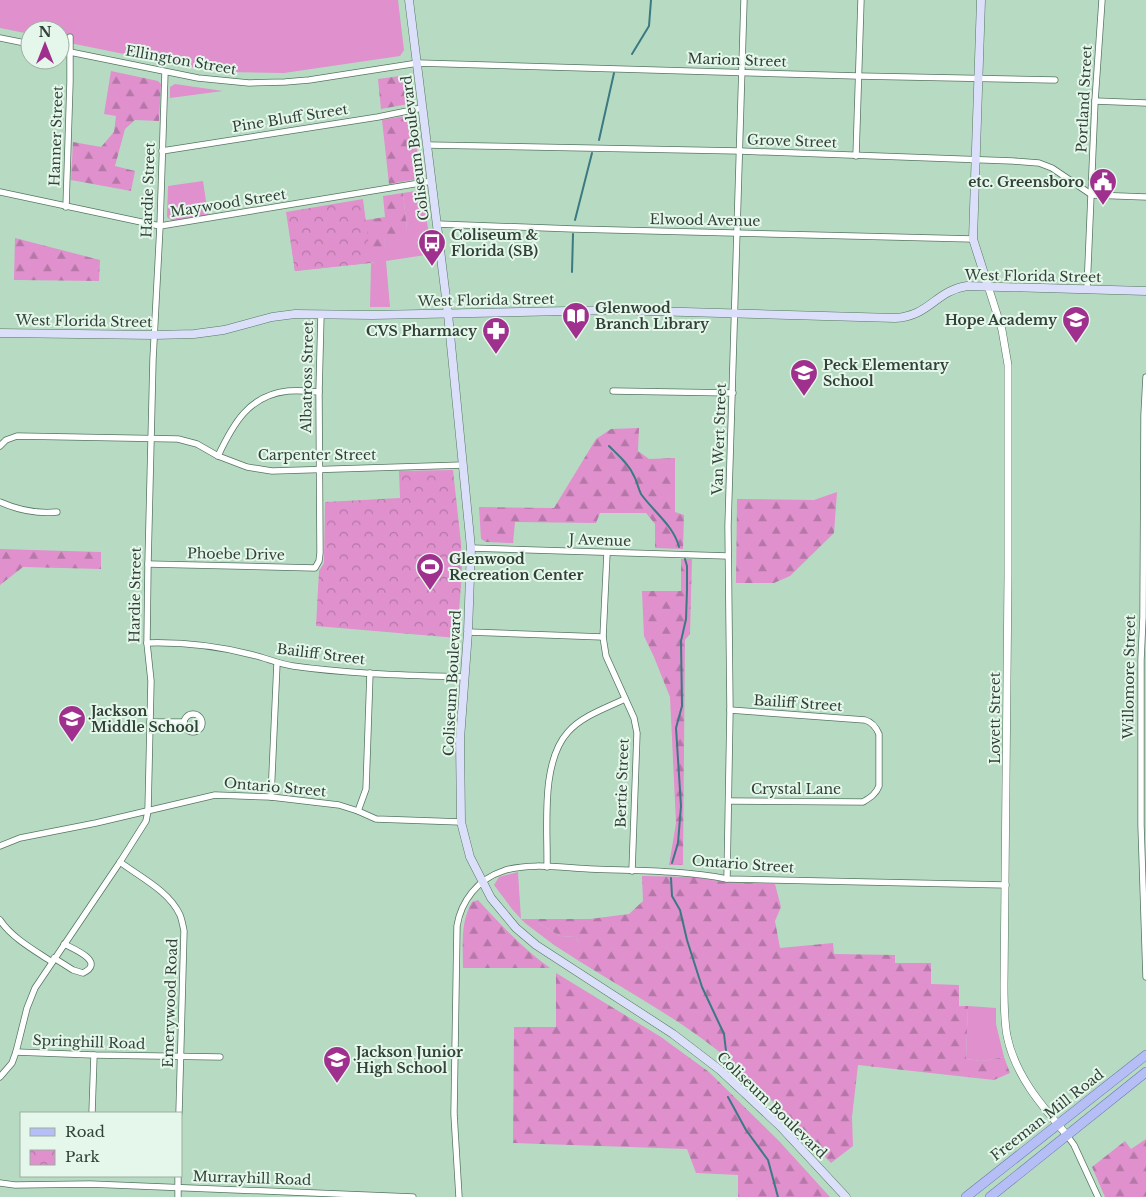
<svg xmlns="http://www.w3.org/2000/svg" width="1146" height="1197" viewBox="0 0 1146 1197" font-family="'Libre Baskerville',serif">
  <defs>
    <pattern id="forest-firs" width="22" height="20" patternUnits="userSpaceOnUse" patternTransform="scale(1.25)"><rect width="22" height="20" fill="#df90cd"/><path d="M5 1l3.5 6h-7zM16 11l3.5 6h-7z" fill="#b577a7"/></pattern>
    <pattern id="park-crowns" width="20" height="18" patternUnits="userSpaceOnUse" patternTransform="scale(1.25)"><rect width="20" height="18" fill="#df90cd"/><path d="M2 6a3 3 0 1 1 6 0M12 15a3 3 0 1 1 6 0" fill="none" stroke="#b577a7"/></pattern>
  </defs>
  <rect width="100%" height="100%" fill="#b7dbc2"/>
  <g fill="#df90cd">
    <path d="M0,0h398l6,50 -4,6 -116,17 -62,-1 -49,-8 -113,-23v-11h-30v4l-30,-6z"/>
    <path d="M175,84l48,7 -53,7v-11z"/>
    <path d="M203,181l5,34 -36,6 -5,-4 1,-31z"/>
    <path d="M422,190l10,64 -46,7 4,46h-20l1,-44 14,-3 -1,-19 23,-12 -4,-36z"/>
    <path d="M518,872l3,47 -9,-10 -18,-24 5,-8z"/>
    <path d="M525,923h13l22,13 16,1 3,6v18l-25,-16z"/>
    <path d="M968,1006l28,2v16l8,33 -23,4 -15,-2z"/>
  </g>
  <g fill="url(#forest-firs)">
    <path d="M111,71l47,10 3,3 -2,37 -24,-1 -10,9 -10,37 20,5 -4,20 -60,-11 2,-38 28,5 13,-15 2,-16 -12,-2z"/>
    <path d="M400,76l7,2c3,8 5,19 1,26l-27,5 -3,-30z"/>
    <path d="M410,115l3,3 7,57 -2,4 -29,5 -7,-64z"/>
    <path d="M403,193l4,36 -3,7 -20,5 2,20 -91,10 -3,-21 16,-4 52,-18 6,-8 19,-3 -2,-21z"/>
    <path d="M15,238l85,22 -1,21 -85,-1z"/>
    <path d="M639,428l-1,23 11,8 26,-1v54l9,3 -1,34 -28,-1v-24l-9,-11h-46l-4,10 -81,-1 -2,21 -27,-1 -5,-3 -2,-32 75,1 42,-69 15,-10z"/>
    <path d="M837,492l-3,41 -44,43 -16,7h-38l1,-84 77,1z"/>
    <path d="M0,549l101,3v17l-78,-2 -23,18z"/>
    <path d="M681,559h11l-2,75 -5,6 -2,225h-14l7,-42 -6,-126 -16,-40 -10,-21 -2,-45h39z"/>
    <path d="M642,876l51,1 32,5 50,2 6,23 -6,14 5,27 53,-5 1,11 61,1v8h36v21l28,1v21h9l-2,53 15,2 23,-4 6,16 -16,7 -136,-15 -6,52 1,29 -22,17c-37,-38 -72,-80 -114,-113 -43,-34 -92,-60 -138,-89v-18l-3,-6 -16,-1 -22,-13h-13l-4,-4h69l39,-5 14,-13z"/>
    <path d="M478,900c23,25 44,48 72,68h-87c0,-23 -3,-45 9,-66z"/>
    <path d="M556,973l105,64 48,35 70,69 51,56h-92v-22l-42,-2 -9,-24 -174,-6 1,-116h42z"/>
    <path d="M1146,1139v58h-41l-13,-30 33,-26 6,8z"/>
  </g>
  <g fill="url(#park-crowns)">
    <path d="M363,199l8,64 -76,8 -9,-59z"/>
    <path d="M453,470l8,73 1,29 -5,66 -141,-12 3,-55 5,-8 1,-61 75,-4 -1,-27z"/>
  </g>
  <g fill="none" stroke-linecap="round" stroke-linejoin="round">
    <g stroke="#3b7983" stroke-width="2">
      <path d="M632,54l17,-28 2,-26"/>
      <path d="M599,140l15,-67"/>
      <path d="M575,220l17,-67"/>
      <path d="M572,272l1,-38"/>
      <path d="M609,446c9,9 20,18 25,30 3,5 4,12 7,18 12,17 33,32 38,53"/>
      <path d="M672,863l6,-20 3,-37 -5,-78 6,-22 -1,-65 5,-22 1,-29v-24l-2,-7"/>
      <path d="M671,878l1,18 8,14 7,30 15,47 22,47 2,17"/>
      <path d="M728,1097l18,33 22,30 10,37"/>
    </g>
    <defs>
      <g id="minor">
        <path d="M0,38l30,6"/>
        <path d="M60,50l138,28 51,5 36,-1 24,-2 109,-17 440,13 197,4"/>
        <path d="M1095,101l51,2"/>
        <path d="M427,145l313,6 273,10 26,2 13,5 40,27 54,2"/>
        <path d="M162,151l216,-34 44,-9"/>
        <path d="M856,156l5,-156"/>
        <path d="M0,192l160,34 272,-45"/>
        <path d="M66,207l4,-125v-45"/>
        <path d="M437,224l137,5 399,10"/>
        <path d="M1087,289l8,-188 7,-101"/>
        <path d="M1146,377l-2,38 -1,202 -2,43v165l5,152"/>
        <path d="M613,391l120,2"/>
        <path d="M0,446l6,-6 11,-4 161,3 19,5 21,12 29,11 25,4 191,-6"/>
        <path d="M218,456c15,-32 31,-61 70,-65 10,-1 21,0 31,1"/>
        <path d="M0,502c18,8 37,12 57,10"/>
        <path d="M471,548l257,8"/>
        <path d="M607,553l-4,84 3,19 28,62 3,15 -5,138"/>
        <path d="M148,564l167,4 4,-7 1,-8 -1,-161 2,-78"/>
        <path d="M468,632l135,5"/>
        <path d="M147,643c35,-1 71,3 106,12 13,3 26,9 40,11 56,8 114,9 171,11"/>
        <circle cx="193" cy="723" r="9"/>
        <path d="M150,722h34"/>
        <path d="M271,797l6,-134"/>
        <path d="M729,801l134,1c8,-5 13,-8 16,-16v-52c-3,-7 -7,-12 -14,-14l-135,-10"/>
        <path d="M358,811l8,-22 4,-116"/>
        <path d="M0,846l20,-8 76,-15 119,-28 56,2 68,8 19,6 18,8 85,3"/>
        <path d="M120,862c20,15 49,29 60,53 2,5 3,11 4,16l-5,182"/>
        <path d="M547,867c1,-39 -7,-104 21,-135 14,-16 38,-24 57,-33"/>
        <path d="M727,879l3,-169 -2,-184 16,-526"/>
        <path d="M0,920c12,18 34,30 52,42"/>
        <path d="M54,958l19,12 10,3c23,-11 -9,-24 -19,-29"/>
        <path d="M16,1052l78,3 126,2"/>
        <path d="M0,1077l12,-14 4,-11 11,-44 8,-20 85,-126 26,-41 2,-10 3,-130 -4,-38 1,-79 5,-205 7,-133 5,-154"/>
        <path d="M92,1113l2,-58"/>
        <path d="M1066,1134l8,11 24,52"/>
        <path d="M0,1183l15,2 75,-1 323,13"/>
        <path d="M178,1197v-21"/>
        <path d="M459,1197l-5,-83 3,-188c4,-25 21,-47 46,-55 25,-9 62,-3 87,-2 46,2 92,1 137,10l279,6"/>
      </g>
      <path id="tertiary" d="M988,286l14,44 6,35v211l-4,409c0,17 0,34 3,51 8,39 34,69 59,98"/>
      <g id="secondary">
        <path d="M409,0l39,314 23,234 -3,84 -8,107 1,83 9,35 21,41 25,30 20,17 137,89 47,36 60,56 66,71"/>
        <path d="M981,0l-8,239 15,47"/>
        <path d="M0,333l154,2 40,-1 30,-4 48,-13 23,-3 77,1 243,-5 280,8c35,-2 40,-27 72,-32l179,5"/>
      </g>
      <g id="primary">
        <path d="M966,1197l180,-142"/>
        <path d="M990,1197l156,-125"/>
      </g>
    </defs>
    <use href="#minor" stroke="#557661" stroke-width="7"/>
    <use href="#tertiary" stroke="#557661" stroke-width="8"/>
    <use href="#secondary" stroke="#557661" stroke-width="9"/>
    <use href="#primary" stroke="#6978ae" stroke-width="10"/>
    <use href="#minor" stroke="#fff" stroke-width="5.5"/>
    <use href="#tertiary" stroke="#fff" stroke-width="7"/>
    <use href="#secondary" stroke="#dbdffa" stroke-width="8"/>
    <use href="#primary" stroke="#b6bff5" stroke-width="9"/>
  </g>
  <defs>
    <symbol id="civic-pin" viewBox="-11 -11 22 30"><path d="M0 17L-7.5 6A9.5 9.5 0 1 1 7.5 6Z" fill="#a0308d" stroke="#e4f7ea"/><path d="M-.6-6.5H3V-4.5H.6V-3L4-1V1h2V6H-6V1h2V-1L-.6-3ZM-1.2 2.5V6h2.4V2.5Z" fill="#fff"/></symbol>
    <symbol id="bus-pin" viewBox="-11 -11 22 30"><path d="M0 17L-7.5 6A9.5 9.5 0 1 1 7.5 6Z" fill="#a0308d" stroke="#e4f7ea"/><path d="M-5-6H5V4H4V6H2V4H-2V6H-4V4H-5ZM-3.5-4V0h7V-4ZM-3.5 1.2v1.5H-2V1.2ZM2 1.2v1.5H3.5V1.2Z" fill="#fff"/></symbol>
    <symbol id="library-pin" viewBox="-11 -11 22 30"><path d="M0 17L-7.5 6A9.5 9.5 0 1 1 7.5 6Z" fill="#a0308d" stroke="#e4f7ea"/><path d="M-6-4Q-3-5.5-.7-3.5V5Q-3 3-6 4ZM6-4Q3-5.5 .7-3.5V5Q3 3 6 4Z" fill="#fff"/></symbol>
    <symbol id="school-pin" viewBox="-11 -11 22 30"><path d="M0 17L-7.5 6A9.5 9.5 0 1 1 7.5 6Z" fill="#a0308d" stroke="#e4f7ea"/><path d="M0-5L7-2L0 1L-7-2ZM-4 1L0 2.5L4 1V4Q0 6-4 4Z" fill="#fff"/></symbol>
    <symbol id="pharmacy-pin" viewBox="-11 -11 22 30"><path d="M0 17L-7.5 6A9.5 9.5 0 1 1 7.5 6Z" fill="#a0308d" stroke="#e4f7ea"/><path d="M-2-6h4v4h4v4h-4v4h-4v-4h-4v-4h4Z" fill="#fff"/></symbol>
    <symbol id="stadium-pin" viewBox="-11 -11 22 30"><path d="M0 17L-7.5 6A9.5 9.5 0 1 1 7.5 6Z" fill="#a0308d" stroke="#e4f7ea"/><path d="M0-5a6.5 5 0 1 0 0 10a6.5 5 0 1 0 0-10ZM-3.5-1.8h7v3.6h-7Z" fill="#fff"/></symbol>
  </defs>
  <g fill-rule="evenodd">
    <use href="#civic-pin" x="1087" y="166" width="32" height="43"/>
    <use href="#bus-pin" x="416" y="227" width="32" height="43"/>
    <use href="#library-pin" x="560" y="300" width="32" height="43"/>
    <use href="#school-pin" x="1060" y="304" width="32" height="43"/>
    <use href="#pharmacy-pin" x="480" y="315" width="32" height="43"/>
    <use href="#school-pin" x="788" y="357" width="32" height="43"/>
    <use href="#stadium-pin" x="414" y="551" width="32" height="43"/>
    <use href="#school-pin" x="56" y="703" width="32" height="43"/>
    <use href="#school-pin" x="321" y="1044" width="32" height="43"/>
  </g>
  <g text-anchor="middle" stroke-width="4" stroke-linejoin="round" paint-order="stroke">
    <g font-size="14" fill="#324137" stroke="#e4f7ea">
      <text transform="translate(181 60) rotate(10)" y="5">Ellington Street</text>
      <text transform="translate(737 60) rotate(2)" y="5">Marion Street</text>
      <text transform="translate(1084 99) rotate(-87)" y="5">Portland Street</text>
      <text transform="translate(290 118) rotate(-9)" y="5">Pine Bluff Street</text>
      <text transform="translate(56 136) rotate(-88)" y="5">Hanner Street</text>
      <text transform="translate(792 141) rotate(2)" y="5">Grove Street</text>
      <text transform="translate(415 148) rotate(-97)" y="5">Coliseum Boulevard</text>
      <text transform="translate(148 190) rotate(-88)" y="5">Hardie Street</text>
      <text transform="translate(228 203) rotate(-9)" y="5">Maywood Street</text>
      <text transform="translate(705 220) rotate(1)" y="5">Elwood Avenue</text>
      <text transform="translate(1033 276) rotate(1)" y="5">West Florida Street</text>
      <text transform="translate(486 300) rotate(-1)" y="5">West Florida Street</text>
      <text transform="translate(84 321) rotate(1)" y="5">West Florida Street</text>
      <text transform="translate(307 377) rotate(-89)" y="5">Albatross Street</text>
      <text transform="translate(719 439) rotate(-88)" y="5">Van Wert Street</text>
      <text x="317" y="460">Carpenter Street</text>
      <text transform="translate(600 540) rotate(2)" y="5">J Avenue</text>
      <text transform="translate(236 554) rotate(1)" y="5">Phoebe Drive</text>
      <text transform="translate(135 595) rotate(-89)" y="5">Hardie Street</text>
      <text transform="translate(321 654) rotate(7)" y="5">Bailiff Street</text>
      <text transform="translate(1129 677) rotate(-89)" y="5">Willomore Street</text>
      <text transform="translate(452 683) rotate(-87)" y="5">Coliseum Boulevard</text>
      <text transform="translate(798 703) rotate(4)" y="5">Bailiff Street</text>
      <text transform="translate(995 718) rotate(-90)" y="5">Lovett Street</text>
      <text transform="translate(622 783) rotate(-88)" y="5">Bertie Street</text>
      <text transform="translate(275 787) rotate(5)" y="5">Ontario Street</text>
      <text x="796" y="794">Crystal Lane</text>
      <text transform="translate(743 864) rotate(4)" y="5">Ontario Street</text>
      <text transform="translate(170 1003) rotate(-88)" y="5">Emerywood Road</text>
      <text transform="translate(89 1042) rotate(2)" y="5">Springhill Road</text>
      <text transform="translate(772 1105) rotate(44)" y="5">Coliseum Boulevard</text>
      <text transform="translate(1047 1115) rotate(-38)" y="5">Freeman Mill Road</text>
      <text transform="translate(252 1178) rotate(2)" y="5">Murrayhill Road</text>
    </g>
    <g font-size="14" font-weight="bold" fill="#324137" stroke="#e4f7ea" text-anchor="start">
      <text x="1084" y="187" text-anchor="end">etc. Greensboro</text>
      <text x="451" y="240">Coliseum &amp;<tspan x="451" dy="16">Florida (SB)</tspan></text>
      <text x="595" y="313">Glenwood<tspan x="595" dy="16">Branch Library</tspan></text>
      <text x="1057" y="325" text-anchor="end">Hope Academy</text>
      <text x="477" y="336" text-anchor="end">CVS Pharmacy</text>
      <text x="823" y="370">Peck Elementary<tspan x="823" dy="16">School</tspan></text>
      <text x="449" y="564">Glenwood<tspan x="449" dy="16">Recreation Center</tspan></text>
      <text x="91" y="716">Jackson<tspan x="91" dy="16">Middle School</tspan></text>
      <text x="356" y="1057">Jackson Junior<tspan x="356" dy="16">High School</tspan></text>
    </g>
  </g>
  <rect x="20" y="1112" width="162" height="65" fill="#e4f7ea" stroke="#9daea2"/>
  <rect x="30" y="1128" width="25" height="8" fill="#b6bff5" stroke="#9daea2"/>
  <text x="65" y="1137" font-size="15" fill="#324137">Road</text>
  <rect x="30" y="1150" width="25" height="15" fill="url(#park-crowns)" stroke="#9daea2"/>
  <text x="65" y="1162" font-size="15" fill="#324137">Park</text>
  <g transform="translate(45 45)"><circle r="24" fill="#e4f7ea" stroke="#9daea2"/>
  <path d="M0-4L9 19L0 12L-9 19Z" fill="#a0308d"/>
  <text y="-8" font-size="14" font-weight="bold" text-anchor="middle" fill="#324137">N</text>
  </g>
</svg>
